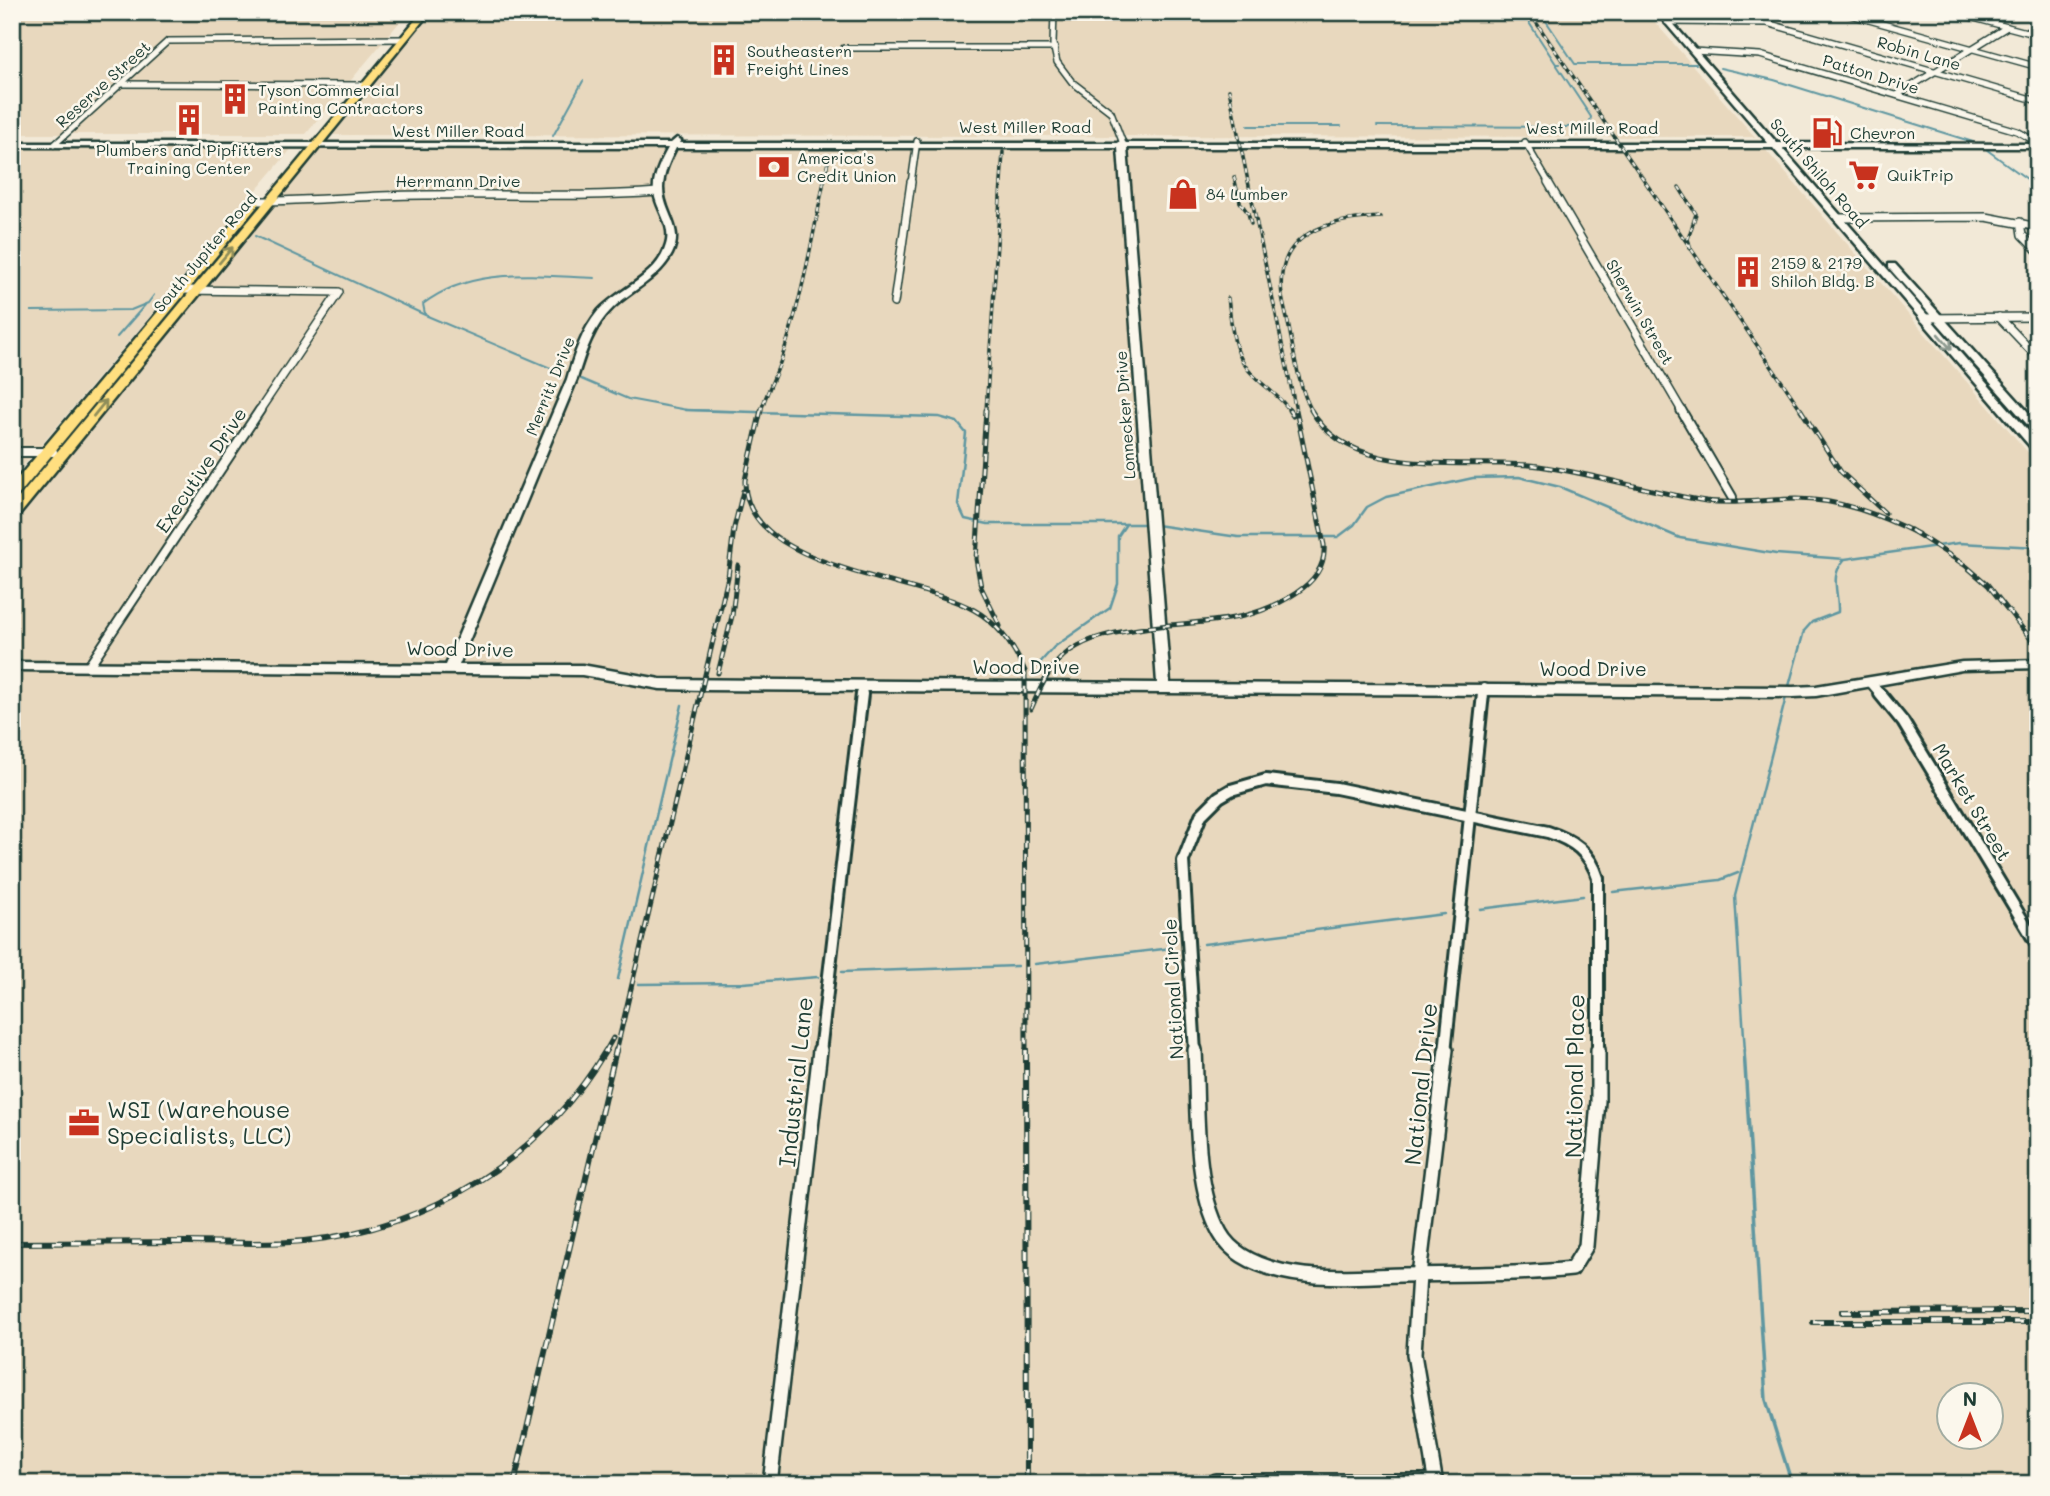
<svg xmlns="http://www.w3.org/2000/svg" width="2050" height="1496" viewBox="0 0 2050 1496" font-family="Mali,sans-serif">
  <rect width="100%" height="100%" fill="#f2e9d7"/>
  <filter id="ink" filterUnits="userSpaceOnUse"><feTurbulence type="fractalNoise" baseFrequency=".0143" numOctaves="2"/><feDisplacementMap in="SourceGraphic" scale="14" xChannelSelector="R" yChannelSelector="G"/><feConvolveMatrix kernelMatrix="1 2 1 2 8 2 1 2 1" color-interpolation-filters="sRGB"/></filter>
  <g filter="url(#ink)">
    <g fill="#e8d8be" fill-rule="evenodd">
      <path d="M12,12h396l-102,122h-294z"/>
      <path d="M429,12h1217l109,125 -1427,-2z"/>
      <path d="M319,146l1445,2 274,316v1020h-2026v-963zM1948,1394h42v42h-42z"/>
      <path d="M293,147l-262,310 -19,22v-331z"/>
    </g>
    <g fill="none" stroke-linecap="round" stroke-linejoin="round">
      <g stroke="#5f97a1" stroke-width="2">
        <path d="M1522,12l34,52"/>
        <path d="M1540,12l35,52h121"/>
        <path d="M1560,64h-4l35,53 -2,9"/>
        <path d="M1720,68l54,12 199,62"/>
        <path d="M1248,126h93"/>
        <path d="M1377,126l202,1"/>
        <path d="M553,136l30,-55"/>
        <path d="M1983,147l55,40"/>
        <path d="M255,236l170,79 135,57"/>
        <path d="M31,311l100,-1 17,-7 6,-8"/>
        <path d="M425,314l-2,-10c49,-38 113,-28 172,-26"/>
        <path d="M117,337l28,-32"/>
        <path d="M581,379l47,20 59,11 49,1"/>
      </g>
      <g stroke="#5f97a1" stroke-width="2.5">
        <path d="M685,410l254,7 18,5 9,11 -8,71 7,15 23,5h158"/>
        <path d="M1156,525l82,12h100l16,-12 13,-18 19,-10 87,-19 46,-1 41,10 120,51 96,16 69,5 114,-16 79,4"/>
        <path d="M1037,666l17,-19 56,-39 8,-24v-48l8,-12"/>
        <path d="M1789,686l15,-55 8,-9 26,-10c1,-20 -9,-35 6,-52"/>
        <path d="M1613,892l107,-12 18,-7"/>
        <path d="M1480,909l103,-13"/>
        <path d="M1204,944l240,-30"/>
        <path d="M1035,964l137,-16"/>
        <path d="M842,972l175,-6"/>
        <path d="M618,979l64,-274"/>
        <path d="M638,984l105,-1 75,-6"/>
        <path d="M1745,1052l-10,-156 51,-199"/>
      </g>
      <path stroke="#5f97a1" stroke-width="3.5" d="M1744,1050l22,350 26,84"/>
      <defs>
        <g id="street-far4">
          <path d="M1054,12l-1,32 4,18 15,20 39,30 11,29"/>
          <path d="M1840,12l198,55"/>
          <path d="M1951,12l87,23"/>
          <path d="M1667,22l100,1 271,78"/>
          <path d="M844,48h211"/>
          <path d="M1693,51l67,4 257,76 21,12"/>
          <path d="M120,84l246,1"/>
          <path d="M1897,95l110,-68"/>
          <path d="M1525,142l24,41"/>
          <path d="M54,145l114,-104 236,-2"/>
          <path d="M911,183l6,-42"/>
        </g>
        <g id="street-far3">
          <path d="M1548,182l134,229"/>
          <path d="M257,201c41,0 82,-3 123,-5 93,-4 185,3 278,-4"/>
          <path d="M1838,218l148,-1 52,10"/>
          <path d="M2020,222l2,13 16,16"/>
          <path d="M180,290l159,2 -80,119"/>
          <path d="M894,303l17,-121"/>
          <path d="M1999,317l39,41"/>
          <path d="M1923,318l115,-1"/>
        </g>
        <g id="street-far2">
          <path d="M1681,410l51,87"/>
          <path d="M12,452h41"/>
          <path d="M89,666l171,-256"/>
          <path d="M1870,682l12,14"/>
          <path d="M862,696l1,-11"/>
          <path d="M1483,696l1,-8"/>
        </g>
        <g id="street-far1">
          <path d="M1880,694l23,28 135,224"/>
          <path d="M820,1052l42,-358"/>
          <path d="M1195,1052l-12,-191 18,-46 18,-18 12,-7 35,-10 70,8 212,44c25,8 42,20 50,46v174"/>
          <path d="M1445,1052l38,-358"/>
        </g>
        <g id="street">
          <path d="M1195,1050c3,55 -2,135 25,183 12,22 37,32 61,38 39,9 81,5 121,4 57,-1 114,0 170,-6l14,-23 12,-145v-51"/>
          <path d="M1215,1481h221"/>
          <path d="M770,1484l50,-434"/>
          <path d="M1436,1484l-22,-130 5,-79 27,-225"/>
        </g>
        <g id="secondary">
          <path d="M1656,12h7l114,131 261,1v4h-256l256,294v10l-4,-1 -261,-303h-646l43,535 623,4 23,-1 146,-24 76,-2v8l-76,2 -146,26 -23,1 -1088,-7 -45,-1 -78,-14 -570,-5v-8l434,3 121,-286c7,-24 15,-49 31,-68 21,-23 59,-34 68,-66 6,-19 -9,-34 -12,-52 -2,-15 7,-32 14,-45l-656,-1v-4h659l6,-5 4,2 -2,3h439l4,-4 4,4h642zM676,148h442l39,535 -497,-4 -78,-14h-123l118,-286c8,-26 16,-52 36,-71 19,-18 46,-29 59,-54 13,-26 -9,-41 -9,-66 0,-14 7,-28 13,-40z"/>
          <path d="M1889,264h6l143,159v10l-4,-1 -145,-164z"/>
        </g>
        <g id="primary">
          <path d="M422,12h8l-413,506 -5,1v-13z"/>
          <path d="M251,201l9,2 -243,294 -5,1v-13z"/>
        </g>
      </defs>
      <use href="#street-far4" stroke="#1f3d34" stroke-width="8"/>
      <use href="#street-far3" stroke="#1f3d34" stroke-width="10"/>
      <use href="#street-far2" stroke="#1f3d34" stroke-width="12"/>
      <use href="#street-far1" stroke="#1f3d34" stroke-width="16"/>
      <use href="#street" stroke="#1f3d34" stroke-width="18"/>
      <use href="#secondary" stroke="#1f3d34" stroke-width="5"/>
      <use href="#primary" stroke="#1f3d34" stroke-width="5"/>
      <use href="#street-far4" stroke="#fbf7ec" stroke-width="5"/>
      <use href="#street-far3" stroke="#fbf7ec" stroke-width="7"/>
      <use href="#street-far2" stroke="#fbf7ec" stroke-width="8"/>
      <use href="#street-far1" stroke="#fbf7ec" stroke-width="10"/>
      <use href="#street" stroke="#fbf7ec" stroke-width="13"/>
      <use href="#secondary" fill="#fbf7ec" fill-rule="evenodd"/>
      <use href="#primary" fill="#ffdf80" fill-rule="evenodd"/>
      <defs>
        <g id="rail-far2">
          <path d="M1529,12l273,399"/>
          <path d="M1229,90l67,321"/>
          <path d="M1234,177l6,25 8,11 3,11"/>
          <path d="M1679,187l17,27 -8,25 3,10"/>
          <path d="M1228,298c4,29 4,57 26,78 12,12 27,21 36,35"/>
          <path d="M761,411c6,-21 17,-39 23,-60 21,-63 31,-129 45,-194"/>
          <path d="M986,411l17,-259"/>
          <path d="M1312,411c-13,-23 -17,-52 -22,-78 -2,-12 -6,-25 -8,-37 -8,-65 49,-77 99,-79"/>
        </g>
        <g id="rail-far1">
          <path d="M761,410l-16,70c-3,89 171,97 229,130 24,13 40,37 51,61l1,381"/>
          <path d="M986,410l-10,149 5,28 19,39"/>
          <path d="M1289,410l4,6"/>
          <path d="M1311,410c41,73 159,47 228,56 56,8 111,26 167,35 30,4 60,-2 90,-2 44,0 84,16 122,35"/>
          <path d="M1801,410l40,62 44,41"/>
          <path d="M1911,530l55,36 22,19 50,63"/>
          <path d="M718,673l14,-57 6,-51"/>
          <path d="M1031,709c11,-25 21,-50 47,-63 22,-12 48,-15 73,-19 54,-7 97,-2 145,-34 17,-11 30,-26 28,-48l-28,-135"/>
          <path d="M605,1052l8,-14"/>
          <path d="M616,1052l112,-475 6,-49 9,-37"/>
        </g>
        <g id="rail">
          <path d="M1026,1050l1,434"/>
          <path d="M12,1243c58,0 117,-1 175,-1 39,0 78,3 117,-1 126,-13 237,-82 302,-191"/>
          <path d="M1842,1312l196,-1"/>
          <path d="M1813,1322h225"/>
          <path d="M514,1484l102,-434"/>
        </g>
      </defs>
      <use href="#rail-far2" stroke="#1f3d34" stroke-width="3.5"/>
      <use href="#rail-far1" stroke="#1f3d34" stroke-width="5"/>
      <use href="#rail" stroke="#1f3d34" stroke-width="6"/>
      <use href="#rail-far2" stroke="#fbf7ec" stroke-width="2" stroke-dasharray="4.5" stroke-linecap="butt"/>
      <use href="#rail-far1" stroke="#fbf7ec" stroke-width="2.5" stroke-dasharray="7" stroke-linecap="butt"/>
      <use href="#rail" stroke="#fbf7ec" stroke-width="3.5" stroke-dasharray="10" stroke-linecap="butt"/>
    </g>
    <defs><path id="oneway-shaft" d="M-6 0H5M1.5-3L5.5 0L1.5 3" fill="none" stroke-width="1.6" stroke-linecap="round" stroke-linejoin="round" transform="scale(1.75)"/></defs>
    <g stroke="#8f8e5a">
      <use href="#oneway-shaft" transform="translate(226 255) rotate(-50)"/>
      <use href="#oneway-shaft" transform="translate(100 408) rotate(-51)"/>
    </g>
    <use stroke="#8d9a90" href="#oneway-shaft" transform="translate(1945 342) rotate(49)"/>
  </g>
  <defs>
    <symbol id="building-bare" viewBox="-9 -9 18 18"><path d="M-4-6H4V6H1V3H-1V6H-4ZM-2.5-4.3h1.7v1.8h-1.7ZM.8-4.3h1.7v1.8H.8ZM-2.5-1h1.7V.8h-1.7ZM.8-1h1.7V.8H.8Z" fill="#c8321e" stroke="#fbf7ec" stroke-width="2.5" paint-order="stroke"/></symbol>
    <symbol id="fuel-bare" viewBox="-9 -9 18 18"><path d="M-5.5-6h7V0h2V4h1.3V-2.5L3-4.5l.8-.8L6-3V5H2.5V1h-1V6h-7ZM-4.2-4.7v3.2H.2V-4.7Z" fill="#c8321e" stroke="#fbf7ec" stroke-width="2.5" paint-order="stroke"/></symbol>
    <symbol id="bank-bare" viewBox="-9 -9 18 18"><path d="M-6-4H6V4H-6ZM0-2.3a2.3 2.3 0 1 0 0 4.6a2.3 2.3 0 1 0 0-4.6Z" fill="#c8321e" stroke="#fbf7ec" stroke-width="2.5" paint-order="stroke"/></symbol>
    <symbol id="supermarket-bare" viewBox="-9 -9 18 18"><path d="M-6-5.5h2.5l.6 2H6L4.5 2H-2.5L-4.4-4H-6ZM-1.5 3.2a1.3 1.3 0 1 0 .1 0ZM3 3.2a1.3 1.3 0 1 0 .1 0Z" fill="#c8321e" stroke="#fbf7ec" stroke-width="2.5" paint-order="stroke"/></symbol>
    <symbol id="shop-bare" viewBox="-9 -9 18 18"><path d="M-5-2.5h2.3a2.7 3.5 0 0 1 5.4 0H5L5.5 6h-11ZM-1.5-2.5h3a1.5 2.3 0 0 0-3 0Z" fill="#c8321e" stroke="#fbf7ec" stroke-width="2.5" paint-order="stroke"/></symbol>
    <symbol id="office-bare" viewBox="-9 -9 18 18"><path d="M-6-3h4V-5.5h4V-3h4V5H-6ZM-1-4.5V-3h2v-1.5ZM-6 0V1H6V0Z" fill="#c8321e" stroke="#fbf7ec" stroke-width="2.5" paint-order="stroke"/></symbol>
  </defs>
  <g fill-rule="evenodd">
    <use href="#building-bare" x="702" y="38" width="44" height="44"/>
    <use href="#building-bare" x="213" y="77" width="44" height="44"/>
    <use href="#building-bare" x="167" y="98" width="44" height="44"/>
    <use href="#fuel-bare" x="1805" y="111" width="44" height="44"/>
    <use href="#bank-bare" x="752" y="145" width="44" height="44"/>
    <use href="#supermarket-bare" x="1842" y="153" width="44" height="44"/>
    <use href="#shop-bare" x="1161" y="172" width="44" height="44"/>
    <use href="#building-bare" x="1726" y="250" width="44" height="44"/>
    <use href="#office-bare" x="62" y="1101" width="44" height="44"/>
  </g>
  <g text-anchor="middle" stroke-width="5" stroke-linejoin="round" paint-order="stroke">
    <g font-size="16" fill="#1f3d34" stroke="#fbf7ec" text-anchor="start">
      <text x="747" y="57">Southeastern<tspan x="747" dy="18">Freight Lines</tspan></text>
      <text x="258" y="96">Tyson Commercial<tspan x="258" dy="18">Painting Contractors</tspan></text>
      <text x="1850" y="139">Chevron</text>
      <text x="189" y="156" text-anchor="middle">Plumbers and Pipfitters<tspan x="189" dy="18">Training Center</tspan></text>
      <text x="797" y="164">America's<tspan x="797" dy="18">Credit Union</tspan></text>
      <text x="1887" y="181">QuikTrip</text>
      <text x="1206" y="200">84 Lumber</text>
      <text x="1771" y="269">2159 &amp; 2179<tspan x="1771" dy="18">Shiloh Bldg. B</tspan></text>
    </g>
    <g font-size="16" fill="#1f3d34" stroke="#fbf7ec">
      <text transform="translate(1919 53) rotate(16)" y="6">Robin Lane</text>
      <text transform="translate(1871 74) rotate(17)" y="6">Patton Drive</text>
      <text transform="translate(103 84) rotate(-42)" y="6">Reserve Street</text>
      <text x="1025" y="133">West Miller Road</text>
      <text x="1592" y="134">West Miller Road</text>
      <text x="458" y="137">West Miller Road</text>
      <text transform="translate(1819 173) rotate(49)" y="6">South Shiloh Road</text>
      <text x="458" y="187">Herrmann Drive</text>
      <text transform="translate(205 252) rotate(-50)" y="6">South Jupiter Road</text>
      <text transform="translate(1640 312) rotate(60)" y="6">Sherwin Street</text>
      <text transform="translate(550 386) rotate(-68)" y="6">Merritt Drive</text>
      <text transform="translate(1125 415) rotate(-94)" y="6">Lonnecker Drive</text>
    </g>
    <g font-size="19" fill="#1f3d34" stroke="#fbf7ec">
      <text transform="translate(201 470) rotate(-56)" y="7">Executive Drive</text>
      <text transform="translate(460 649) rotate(1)" y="7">Wood Drive</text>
      <text x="1026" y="674">Wood Drive</text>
      <text x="1593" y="676">Wood Drive</text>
      <text transform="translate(1972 802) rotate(59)" y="7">Market Street</text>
      <text transform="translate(1173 989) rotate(-93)" y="7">National Circle</text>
    </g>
    <g font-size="23" fill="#1f3d34" stroke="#fbf7ec">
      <text transform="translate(1575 1076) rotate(-89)" y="8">National Place</text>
      <text transform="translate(796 1082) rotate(-84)" y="8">Industrial Lane</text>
      <text transform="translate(1421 1084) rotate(-84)" y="8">National Drive</text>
    </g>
    <g font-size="23" fill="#1f3d34" stroke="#fbf7ec" text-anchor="start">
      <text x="107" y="1118">WSI (Warehouse<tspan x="107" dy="26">Specialists, LLC)</tspan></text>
    </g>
  </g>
  <rect width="2050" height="1496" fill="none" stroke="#fbf7ec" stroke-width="42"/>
  <rect x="21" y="21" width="2008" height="1454" fill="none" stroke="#1f3d34" stroke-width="2.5" filter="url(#ink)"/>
  <g transform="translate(1970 1416)"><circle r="33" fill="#fbf7ec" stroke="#a3ada2" stroke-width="2"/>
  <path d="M0-5L12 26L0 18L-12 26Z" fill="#c8321e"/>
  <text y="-10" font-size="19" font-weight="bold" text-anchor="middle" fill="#1f3d34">N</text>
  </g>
</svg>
